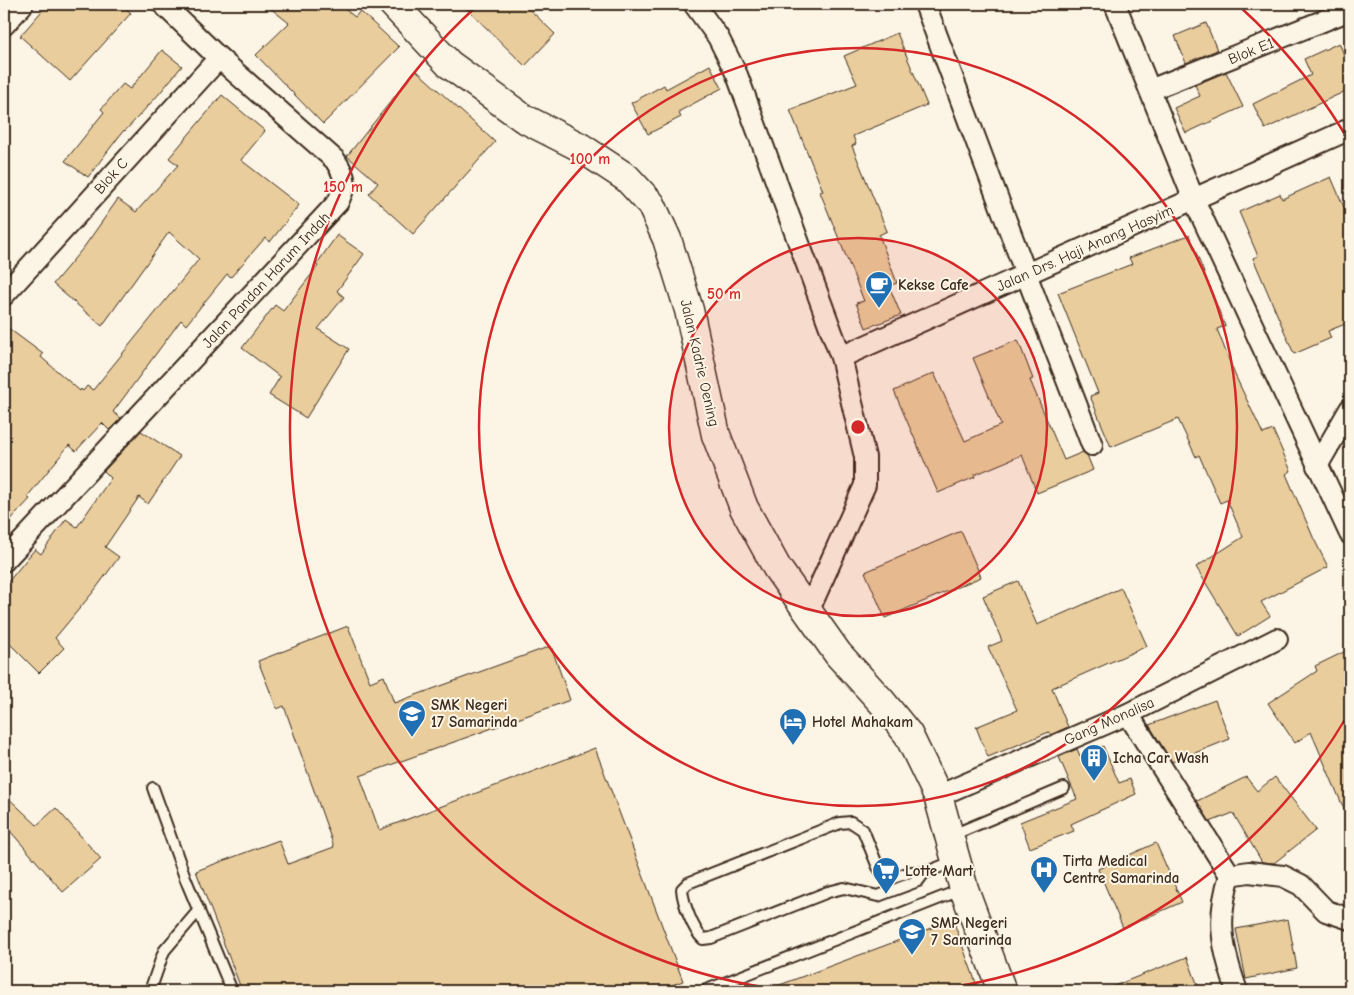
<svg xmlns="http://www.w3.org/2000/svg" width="1354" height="995" viewBox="0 0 1354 995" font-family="'Comic Neue',sans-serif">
  <rect width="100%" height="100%" fill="#fcf5e5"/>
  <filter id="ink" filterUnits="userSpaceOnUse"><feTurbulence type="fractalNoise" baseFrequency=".02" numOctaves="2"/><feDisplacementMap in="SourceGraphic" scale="10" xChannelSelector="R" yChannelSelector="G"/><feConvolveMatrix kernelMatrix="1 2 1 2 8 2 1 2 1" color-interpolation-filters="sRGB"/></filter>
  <g filter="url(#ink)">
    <g fill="#e9cd9d" stroke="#3b2a1e">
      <path d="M48,4h73l10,9 -61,68 -50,-45z"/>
      <path d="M265,4h73l17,13 5,-6 39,36 -76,77 -67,-69 33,-32z"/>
      <path d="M462,4h62l31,30 -30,32z"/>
      <path d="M1206,23l11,27 -31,13 -11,-27z"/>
      <path d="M897,33l30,72 -74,31 3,8 -4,2 35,85 -8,4 18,48 -8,3 12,29 -35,13 -10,-25 8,-2 -44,-109 3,-1 -33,-81 67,-26 -13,-28z"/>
      <path d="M1339,43l11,25v21l-85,40 -12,-25 58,-29 -7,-16z"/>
      <path d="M162,50l20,16 -23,28 -34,37 -1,-1 -36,47 -23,-16 39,-49 -3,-3 22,-25 7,5z"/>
      <path d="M710,65l12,23 -44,24 3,5 -33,17 -17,-31 33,-18 2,4z"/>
      <path d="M416,70l79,72 -82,92 -44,-40 9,-11 -31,-27z"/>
      <path d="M1226,72l17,35 -57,26 -12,-25 26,-12 -5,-11z"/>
      <path d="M222,95l43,36 -24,29 58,45 -29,37 -5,-4 -34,39 -4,-3 -41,51 -5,-5 -68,92 8,6 -12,12 -7,-7 -26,28 -7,-6 -42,52 3,2 -26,28v-202l39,29 -2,3 39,34 1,-2 2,2 4,-5 6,4 106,-131 -30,-27 -67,94 -49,-42 31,-37 34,-48 18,13 42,-47 -9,-7z"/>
      <path d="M1331,177l19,44v101l-22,9 3,7 -37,16 -41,-96 5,-2 -19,-44 41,-18 2,5z"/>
      <path d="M337,235l27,19 -27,37 7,6 -26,32 31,20 -43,69 -37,-23 11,-18 -38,-29 33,-43 8,6 35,-45 -2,-1z"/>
      <path d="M1189,235l36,91 -8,3 18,46 28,59 10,-4 18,41 -5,3 27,63 15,30 -67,35 9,14 -32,20 -42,-69 47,-30 -16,-37 -7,3 -21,-48 -3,2 -18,-38 -67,28 -21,-51 8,-3 -40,-100 74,-29 -3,-6z"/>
      <path d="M1018,340l15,39 -3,1 34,80 19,-8 4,3 6,15 -56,23 -15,-38 -48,20 1,2 -37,16 -44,-102 40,-18 31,68 36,-16 -28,-67z"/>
      <path d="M141,431l39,25 -32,48 -9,-7 -34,50 14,10 -25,34 -39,47 9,10 -25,25 -35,-35v-51l31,-38 6,5 25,-35 11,8 34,-49 -7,-7z"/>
      <path d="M961,531l20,46 -96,41 -20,-46z"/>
      <path d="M1018,581l19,44 84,-37 26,58 -95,42 16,39 -18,8 -1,-3 -61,25 -12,-30 41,-17 -29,-63 14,-6 -19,-45z"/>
      <path d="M348,626l22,56 14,-6 10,27 157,-57 19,54 -210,76 19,54 216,-82 88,233 -26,10h-415l-46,-120 83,-31 9,24 46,-17 -50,-141 -7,3 -19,-48z"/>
      <path d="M1350,649v174l-39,-91 -16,11 -27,-40 49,-32 -2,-5z"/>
      <path d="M1215,700l15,39 -58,23 -23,-37z"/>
      <path d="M1103,746l16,37 11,-4 6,15 -65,30 3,7 -44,17 -10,-26 57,-23 -18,-42 18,-8 3,7z"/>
      <path d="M1246,777l11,14 18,-14 41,53 -42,33 -12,-1 -29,-49 -23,9 -13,-21z"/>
      <path d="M4,794l33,31 19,-17 45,51 -38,33 -59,-68z"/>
      <path d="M1156,843l26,59 -59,26 -25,-59z"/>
      <path d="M1288,919l9,49 -51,11 -10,-50z"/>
      <path d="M953,920l26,71h-209l-1,-2z"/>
      <path d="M1187,957l13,34h-95l-1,-1z"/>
    </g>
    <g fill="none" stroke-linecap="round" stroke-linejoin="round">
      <defs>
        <g id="service">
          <path d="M153,788l33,92 46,111"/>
          <path d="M851,822l12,8 15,37 7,10 8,1 18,-6 13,1 -6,8 -40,15 -34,-8 -16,4 -117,46 -8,1c-10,-9 -20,-36 -21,-50l6,-6 152,-60z"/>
          <path d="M950,836l114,-48"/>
          <path d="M924,873l31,-12"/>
          <path d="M152,991l-1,-3 13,-37 35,-41"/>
          <path d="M704,991l259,-102"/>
        </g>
        <g id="minor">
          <path d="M694,4l24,33 19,38 104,282 24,100v28l-57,127"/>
          <path d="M925,4l101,270 66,171"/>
          <path d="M1115,4l79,196 156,334"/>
          <path d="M4,25l19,-21"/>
          <path d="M1150,90l200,-80"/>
          <path d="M4,295l215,-237"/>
          <path d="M841,357l509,-228"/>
          <path d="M1317,466l33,-57"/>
          <path d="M4,561l334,-359c9,-20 9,-23 -3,-42l-116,-102 -56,-54"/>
          <path d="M1128,714l102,161"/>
          <path d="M938,796l190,-82 149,-75"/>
          <path d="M1230,875l19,-3 34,4 18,9 25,26 24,8"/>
          <path d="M1230,875c-14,45 -8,73 7,116"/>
        </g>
        <path id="secondary" d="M393,4l56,60 74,54 57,29 47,31 24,26 16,35 22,71 27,125 28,73 33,60 61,86 44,48 26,32 30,62 26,93 38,102"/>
      </defs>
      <use href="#service" stroke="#3b2a1e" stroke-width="14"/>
      <use href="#minor" stroke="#3b2a1e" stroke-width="24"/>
      <use href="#secondary" stroke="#3b2a1e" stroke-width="31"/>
      <use href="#service" stroke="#fcf5e5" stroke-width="10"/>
      <use href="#minor" stroke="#fcf5e5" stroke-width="20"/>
      <use href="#secondary" stroke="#fcf5e5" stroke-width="28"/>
    </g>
  </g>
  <circle cx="858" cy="427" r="189" fill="#d62828" fill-opacity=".12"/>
  <g fill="none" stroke="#d62828" stroke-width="2.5">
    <circle cx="858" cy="427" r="189"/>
    <circle cx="858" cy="427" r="379"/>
    <path d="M1350 711A568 568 0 0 1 927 991M789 991A568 568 0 0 1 478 5M1238 5A568 568 0 0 1 1350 143"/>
  </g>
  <defs>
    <symbol id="cafe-pin" viewBox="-11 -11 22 30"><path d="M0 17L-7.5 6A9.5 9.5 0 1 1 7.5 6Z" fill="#1f6fb2" stroke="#fcf5e5"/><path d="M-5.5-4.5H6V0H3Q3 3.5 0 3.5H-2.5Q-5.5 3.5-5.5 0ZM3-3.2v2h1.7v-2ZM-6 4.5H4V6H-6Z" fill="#fff"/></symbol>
    <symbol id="school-pin" viewBox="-11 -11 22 30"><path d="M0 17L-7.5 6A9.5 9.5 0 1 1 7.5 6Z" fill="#1f6fb2" stroke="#fcf5e5"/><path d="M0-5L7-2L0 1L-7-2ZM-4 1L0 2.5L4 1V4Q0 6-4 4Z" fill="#fff"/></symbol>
    <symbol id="hotel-pin" viewBox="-11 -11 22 30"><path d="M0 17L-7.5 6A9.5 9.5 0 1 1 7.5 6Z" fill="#1f6fb2" stroke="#fcf5e5"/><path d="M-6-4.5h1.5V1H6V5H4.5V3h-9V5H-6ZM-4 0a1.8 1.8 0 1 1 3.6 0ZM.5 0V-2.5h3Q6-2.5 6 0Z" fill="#fff"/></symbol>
    <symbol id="building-pin" viewBox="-11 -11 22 30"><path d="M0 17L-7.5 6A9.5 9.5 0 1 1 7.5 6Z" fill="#1f6fb2" stroke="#fcf5e5"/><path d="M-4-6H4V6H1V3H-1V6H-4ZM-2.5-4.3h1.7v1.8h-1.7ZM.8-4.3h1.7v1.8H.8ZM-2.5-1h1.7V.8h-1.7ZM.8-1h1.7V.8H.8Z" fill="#fff"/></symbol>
    <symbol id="hospital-pin" viewBox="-11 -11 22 30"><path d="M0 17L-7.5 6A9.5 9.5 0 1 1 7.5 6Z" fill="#1f6fb2" stroke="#fcf5e5"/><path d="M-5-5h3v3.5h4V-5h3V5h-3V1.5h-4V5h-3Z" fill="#fff"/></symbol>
    <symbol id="supermarket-pin" viewBox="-11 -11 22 30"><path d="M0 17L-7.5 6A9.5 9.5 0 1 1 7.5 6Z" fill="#1f6fb2" stroke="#fcf5e5"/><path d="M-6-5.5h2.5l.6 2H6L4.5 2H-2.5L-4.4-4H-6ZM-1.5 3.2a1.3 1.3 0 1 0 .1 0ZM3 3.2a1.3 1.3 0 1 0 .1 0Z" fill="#fff"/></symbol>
  </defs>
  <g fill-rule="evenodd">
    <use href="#cafe-pin" x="863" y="269" width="32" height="43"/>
    <use href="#school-pin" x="396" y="698" width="32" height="43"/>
    <use href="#hotel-pin" x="777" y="706" width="32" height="43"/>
    <use href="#building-pin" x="1078" y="742" width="32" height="43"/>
    <use href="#hospital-pin" x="1028" y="854" width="32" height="43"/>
    <use href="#supermarket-pin" x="870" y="855" width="32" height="43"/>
    <use href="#school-pin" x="896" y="916" width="32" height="43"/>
  </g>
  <g text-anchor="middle" stroke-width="4" stroke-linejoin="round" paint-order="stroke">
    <g font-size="15" fill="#3b2a1e" stroke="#fcf5e5">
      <text transform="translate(1251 51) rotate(-22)" y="5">Blok E1</text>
      <text transform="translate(111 176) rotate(-48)" y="5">Blok C</text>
      <text transform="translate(1085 248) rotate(-24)" y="5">Jalan Drs. Haji Anang Hasyim</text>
      <text transform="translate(266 280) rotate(-47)" y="5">Jalan Pandan Harum Indah</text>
      <text transform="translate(700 363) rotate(77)" y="5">Jalan Kadrie Oening</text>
      <text transform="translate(1109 721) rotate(-24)" y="5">Gang Monalisa</text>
    </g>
    <g font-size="15" font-weight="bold" fill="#3b2a1e" stroke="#fcf5e5" text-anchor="start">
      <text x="898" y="290">Kekse Cafe</text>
      <text x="431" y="710">SMK Negeri<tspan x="431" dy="17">17 Samarinda</tspan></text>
      <text x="812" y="727">Hotel Mahakam</text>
      <text x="1113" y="763">Icha Car Wash</text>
      <text x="1063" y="866">Tirta Medical<tspan x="1063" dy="17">Centre Samarinda</tspan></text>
      <text x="905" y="876">Lotte Mart</text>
      <text x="931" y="928">SMP Negeri<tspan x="931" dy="17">7 Samarinda</tspan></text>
    </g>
  </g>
  <circle cx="858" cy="427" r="8" fill="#d62828" stroke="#fcf5e5" stroke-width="2.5"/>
  <g font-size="15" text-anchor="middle" font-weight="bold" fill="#d62828" stroke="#fcf5e5" stroke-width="4" stroke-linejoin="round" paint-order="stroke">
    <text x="590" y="164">100 m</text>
    <text x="343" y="192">150 m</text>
    <text x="724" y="299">50 m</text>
  </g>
  <rect width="1354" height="995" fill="none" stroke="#fcf5e5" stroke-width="20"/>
  <rect x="10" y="10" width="1334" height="975" fill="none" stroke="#3b2a1e" stroke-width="2" filter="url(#ink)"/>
</svg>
